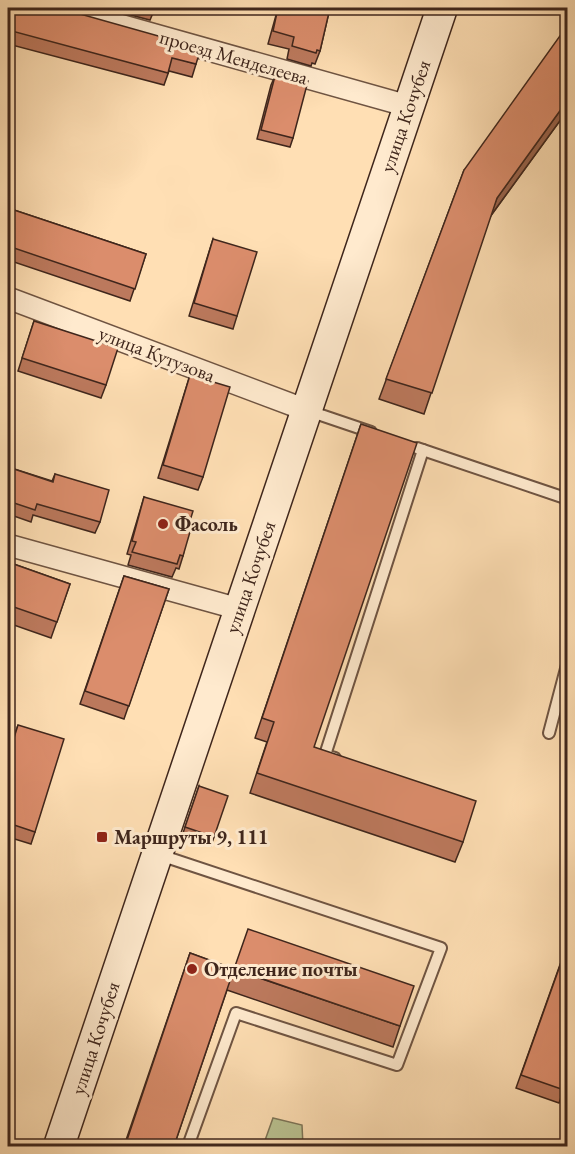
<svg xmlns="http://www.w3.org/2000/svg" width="575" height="1154" viewBox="0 0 575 1154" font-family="'EB Garamond',serif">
  <rect width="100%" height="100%" fill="#ffdfb4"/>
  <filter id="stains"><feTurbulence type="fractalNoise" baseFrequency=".00333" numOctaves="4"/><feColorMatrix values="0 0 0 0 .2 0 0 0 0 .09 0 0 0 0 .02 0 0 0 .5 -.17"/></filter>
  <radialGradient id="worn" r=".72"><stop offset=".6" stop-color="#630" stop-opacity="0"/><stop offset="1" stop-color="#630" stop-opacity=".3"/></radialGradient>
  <path fill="#bac392" stroke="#7c7457" stroke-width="1.5" d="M273,1118l29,7 1,21h-40z"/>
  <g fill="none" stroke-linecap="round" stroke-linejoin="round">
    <defs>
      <g id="service">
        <path d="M309,411l62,21"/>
        <path d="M417,448l151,51"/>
        <path d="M549,733l19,-72"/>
        <path d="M335,758l-10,-3 98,-305"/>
        <path d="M160,855l281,93 -44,117 -161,-52 -48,133"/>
      </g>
      <g id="minor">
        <path d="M59,8l349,98"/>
        <path d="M8,298l298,112"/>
        <path d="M8,545l231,64"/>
      </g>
      <path id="secondary" d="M59,1146l383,-1138"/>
    </defs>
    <use href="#service" stroke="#6f5442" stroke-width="14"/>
    <use href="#minor" stroke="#6f5442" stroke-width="24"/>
    <use href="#secondary" stroke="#3f261c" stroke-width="33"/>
    <use href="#service" stroke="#ffeace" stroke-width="10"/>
    <use href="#minor" stroke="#ffeace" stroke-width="21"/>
    <use href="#secondary" stroke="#ffeace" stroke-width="30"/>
  </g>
  <g fill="#bc795d" stroke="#3f261c" stroke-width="1.5">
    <path d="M8,8l188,56 -4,13 -23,-6 -5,14 -156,-41z"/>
    <path d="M104,8h51l-5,12z"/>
    <path d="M278,8h52l-10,43 -5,13 -3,-1 -1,3 -24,-7 2,-10 -21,-5z"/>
    <path d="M275,76l8,2 10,60 -3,9 -33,-8 14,-54z"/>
    <path d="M567,111l-77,106 -66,197 -45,-15 85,-229z"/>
    <path d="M8,208l138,46 -16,47 -122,-41z"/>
    <path d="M213,239l24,77 -4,13 -44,-13z"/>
    <path d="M34,321l72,64 -5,13 -83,-27z"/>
    <path d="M190,375l13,102 -5,13 -40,-12z"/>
    <path d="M361,424l-47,323 149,95 -8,20 -205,-69 17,-51 -12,-4z"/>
    <path d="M8,467l44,14 3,-7 45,48 -5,11 -62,-18 -2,7 -23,-8z"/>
    <path d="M144,497l45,27 -6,32 -4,13 -3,-1 -4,9 -44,-12 3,-10 -4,-1z"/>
    <path d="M8,562l62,22 -19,54 -43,-15z"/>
    <path d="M124,576l45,13 -45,130 -44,-15z"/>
    <path d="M18,725l17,107 -4,12 -23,-7v-82z"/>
    <path d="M199,786l15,51 -3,9 -29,-10z"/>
    <path d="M567,945v135l-8,23 -43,-15z"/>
    <path d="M190,953l43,16 167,57 -7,21 -166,-57 -53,156h-50z"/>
  </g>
  <path fill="#99634c" stroke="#3f261c" stroke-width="1.5" d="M567,101v10l-78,107 8,-20z"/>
  <g fill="#db8d6c" stroke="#3f261c" stroke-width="1.5">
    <path d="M8,8h51l142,40 -5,16 -24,-6 -4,15 -160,-43z"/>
    <path d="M278,8h52l-10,43 -3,-1 -1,3 -24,-7 2,-9 -21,-6z"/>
    <path d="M567,26v75l-70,97 -65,195 -46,-14 78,-209z"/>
    <path d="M284,74l24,7 -15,57 -32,-8 14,-54 8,2z"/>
    <path d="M8,208l138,46 -11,35 -127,-43z"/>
    <path d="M213,239l44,13 -20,64 -43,-13z"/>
    <path d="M34,321l84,27 -12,37 -84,-27z"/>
    <path d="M190,375l40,12 -27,90 -40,-12z"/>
    <path d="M361,424l56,19 -103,304 162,54 -13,41 -206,-69 17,-51 -12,-4z"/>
    <path d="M8,467l45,15 2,-8 54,16 -9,32 -63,-18 -2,6 -27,-9z"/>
    <path d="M144,497l49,14 -4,13 3,1 -9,31 -3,-1 -3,9 -45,-12 4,-10 -4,-1z"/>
    <path d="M8,562l62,22 -13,38 -49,-17z"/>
    <path d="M124,576l45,13 -40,117 -44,-15z"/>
    <path d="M18,725l46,14 -29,93 -27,-9v-66z"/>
    <path d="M199,786l29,10 -14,41 -29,-10z"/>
    <path d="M248,929l166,57 -14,40 -166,-57z"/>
    <path d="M567,946v134l-3,10 -43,-15z"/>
    <path d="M190,953l44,16 -60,177h-49z"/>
  </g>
  <g fill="#8f2418" stroke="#ffeace" stroke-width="2">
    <circle cx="163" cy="524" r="6"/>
    <rect x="96" y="831" width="12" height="12" rx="3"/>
    <circle cx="192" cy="969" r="6"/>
  </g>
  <g text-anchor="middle" stroke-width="6" stroke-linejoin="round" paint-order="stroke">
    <g font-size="20" fill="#3f261c" stroke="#ffeace">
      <text transform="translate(234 57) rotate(16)" y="7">проезд Менделеева</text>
      <text transform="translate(405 116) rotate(-71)" y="7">улица Кочубея</text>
      <text transform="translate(157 354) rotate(21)" y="7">улица Кутузова</text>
      <text transform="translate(250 577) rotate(-71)" y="7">улица Кочубея</text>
      <text transform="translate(95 1038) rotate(-72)" y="7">улица Кочубея</text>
    </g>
    <g font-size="20" font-weight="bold" fill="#3f261c" stroke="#ffeace" text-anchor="start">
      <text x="175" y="531">Фасоль</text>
      <text x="114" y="844">Маршруты 9, 111</text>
      <text x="204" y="976">Отделение почты</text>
    </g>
  </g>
  <rect width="575" height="1154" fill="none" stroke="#ffdfb4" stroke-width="30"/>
  <rect x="9" y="9" width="557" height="1136" fill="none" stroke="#3f261c" stroke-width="3"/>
  <rect x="15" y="15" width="545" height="1124" fill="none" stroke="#3f261c" stroke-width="1.5"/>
  <rect width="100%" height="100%" filter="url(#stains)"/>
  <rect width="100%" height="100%" fill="url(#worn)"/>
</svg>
